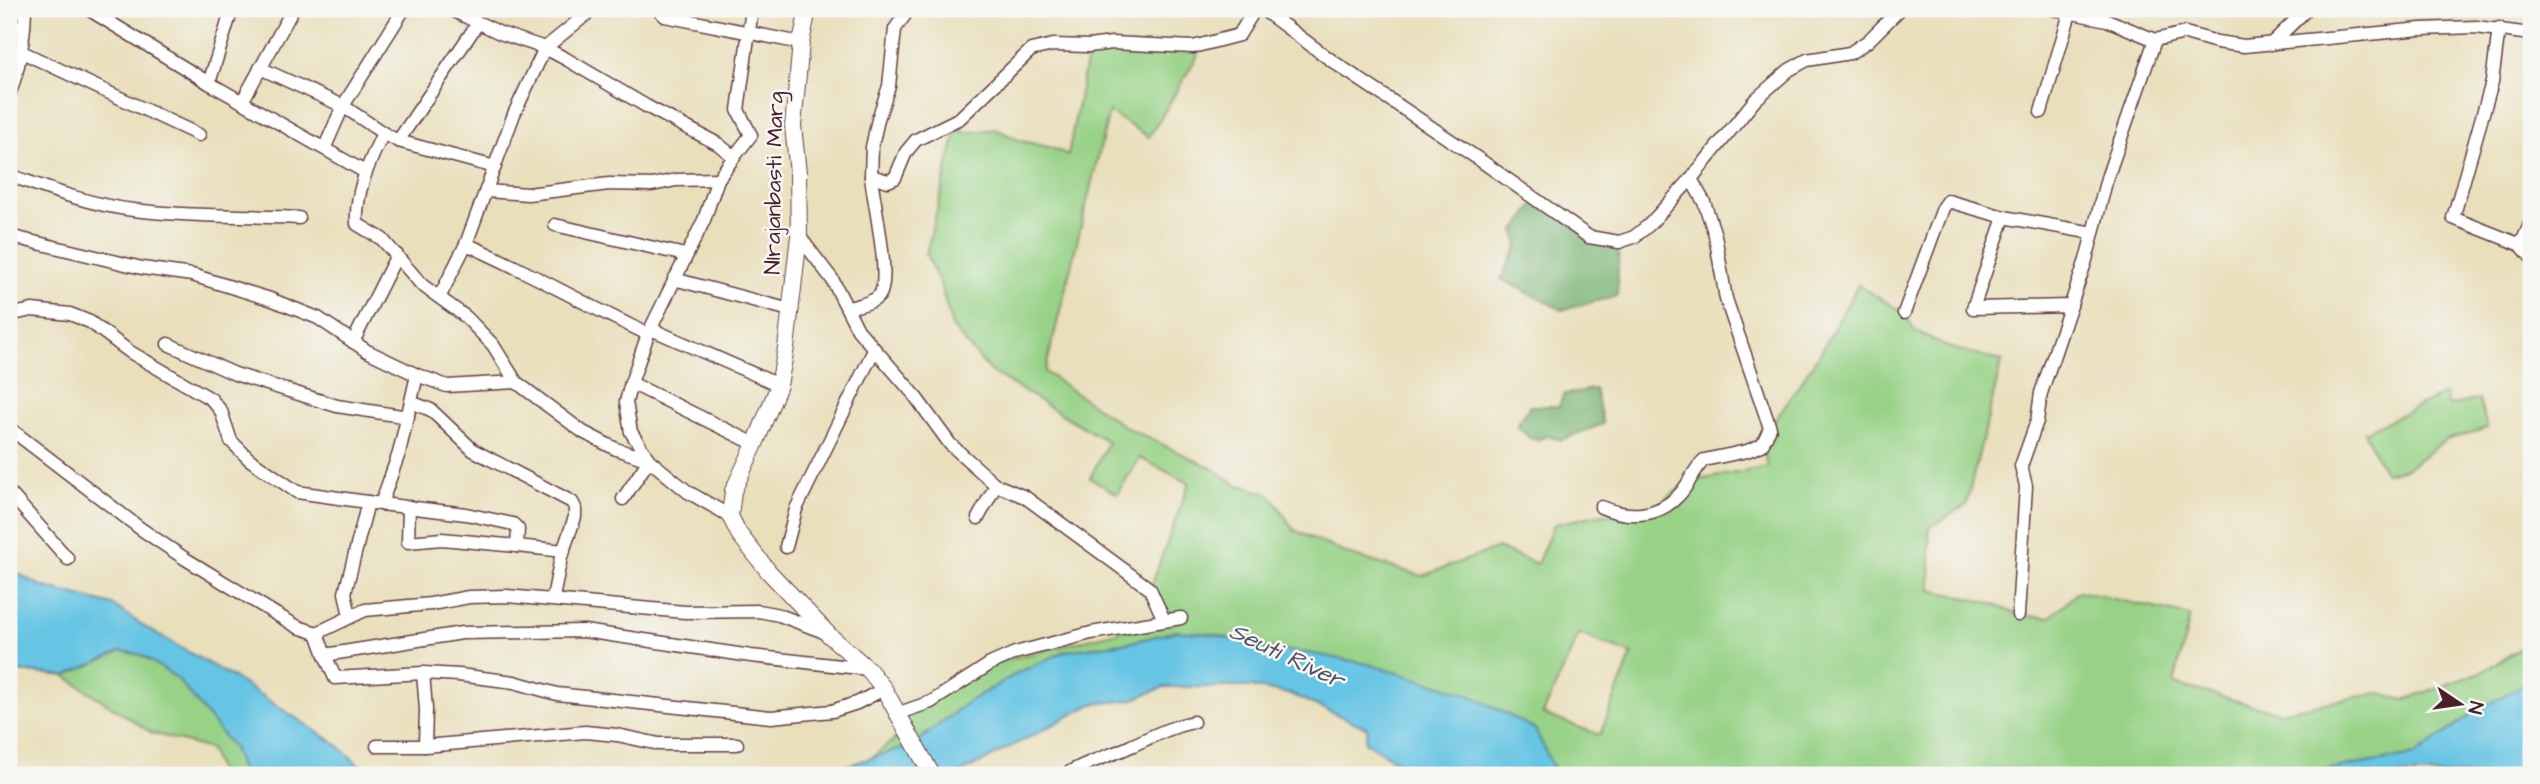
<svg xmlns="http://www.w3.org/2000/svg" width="2540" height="784" viewBox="0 0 2540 784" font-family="'Architects Daughter',sans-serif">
  <rect width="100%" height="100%" fill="#f6f6f2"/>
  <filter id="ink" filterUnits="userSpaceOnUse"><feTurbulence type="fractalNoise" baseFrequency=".0143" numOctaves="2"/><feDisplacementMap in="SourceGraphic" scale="14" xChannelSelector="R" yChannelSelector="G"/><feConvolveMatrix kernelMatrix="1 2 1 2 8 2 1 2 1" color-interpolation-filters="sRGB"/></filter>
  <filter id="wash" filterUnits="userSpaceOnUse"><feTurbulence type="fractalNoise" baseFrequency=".00686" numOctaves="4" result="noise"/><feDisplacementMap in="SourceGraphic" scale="28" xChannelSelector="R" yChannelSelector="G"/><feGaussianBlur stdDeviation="1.57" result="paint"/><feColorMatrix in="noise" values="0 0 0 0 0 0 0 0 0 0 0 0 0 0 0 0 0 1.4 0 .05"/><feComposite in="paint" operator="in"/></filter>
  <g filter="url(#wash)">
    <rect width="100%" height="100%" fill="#e9dfbb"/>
    <g fill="#97d286" stroke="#707858" stroke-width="2" fill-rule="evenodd">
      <path d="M1089,46l104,1 5,8 -49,82 -40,-25 -64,260 82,56 85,40 24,16 35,11 23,35 53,24 75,22 76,-28 39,16 17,-40 48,-10 45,-1 41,-31 80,-15 -6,-22 9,-19 48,-71 39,-70 46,28 10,17 33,17 55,14 -36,144 -37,23 2,62 59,13 28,12 31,3 30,-27 111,25 -16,68 104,28 100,-19 26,7 80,-29 47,-30v39l-61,35 -54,40 -97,16 -9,4h-753l-289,-126 -56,-15 -35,-3 -45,11 -67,9 -47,22 -50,29 -55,43 -42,13 34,-27 -9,-17 94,-50 174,-44 -14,-31 39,-106 -49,-25 -23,36 -27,-16 18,-36 -118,-71 -38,-44 -11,-41 -15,-32 34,-136 3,15 33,-4 22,11 34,8 16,7zM1579,634l53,20 -32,81 -57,-21z"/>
      <path d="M2445,394l4,12 30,-7 8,29 -41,12 -40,28 -21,5 -21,-41z"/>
      <path d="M122,650l19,5 36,23 56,70 10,27h-23l-10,-26 -58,-16 -87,-57z"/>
    </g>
    <g fill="#79b473" stroke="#626a4f" stroke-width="2">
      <path d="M1537,201l52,36 30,5 -2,54 -55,14 -61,-31 17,-33 -3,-15z"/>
      <path d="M1595,389l8,35 -42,16 -14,-4 -10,4 -7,-2 -14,-12 14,-20h29l5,-12c11,1 20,-5 31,-5z"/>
    </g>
    <g fill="#66c5e4" stroke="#587288" stroke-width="2">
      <path d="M9,569l32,17 72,19 32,22 94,54 97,63 34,31h-127l-10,-27 -56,-70 -36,-23 -19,-4 -57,25 -56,-6z"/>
      <path d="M1177,631l35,3 56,15 41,4 59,11 100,30 67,35 22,46h-105l-9,-7h-35l-43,-26 3,-14 -78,-34 -39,-7h-87l-33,13 -39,4 -135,71h-141l97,-30 55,-43 50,-29 47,-22 67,-9z"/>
      <path d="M2531,680v95h-221l9,-4 97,-16 54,-40z"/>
    </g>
  </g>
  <g filter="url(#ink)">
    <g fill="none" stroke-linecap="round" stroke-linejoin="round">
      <defs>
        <g id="street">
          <path d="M88,9l121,74 156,89"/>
          <path d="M450,9l50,24 45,15 21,11 80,47 72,38 16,13 -16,22 -14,41 -56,114 -17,49 -5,19 5,30 18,28 39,32 42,24"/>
          <path d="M658,9l7,7 136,27"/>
          <path d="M1262,9l73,54 145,97 109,77 30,5 15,-5 15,-12 42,-46 64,-79 34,-30 18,-10 43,-7 18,-12 32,-32"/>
          <path d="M2053,9l54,11 48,20 30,-7 32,9 27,4 177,-17 55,-2 55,7"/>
          <path d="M478,23l-80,118 97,26"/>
          <path d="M9,26l15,2"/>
          <path d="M2499,28l-7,54 -39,136 68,27"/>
          <path d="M2271,44l36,-35"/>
          <path d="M22,52l177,83"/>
          <path d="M260,68l83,38 40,27"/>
          <path d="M209,83l23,-74"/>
          <path d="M9,95c11,-28 15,-56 16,-86"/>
          <path d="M242,102l51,-93"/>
          <path d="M2041,112l29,-99"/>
          <path d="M398,141l-15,-8c-14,30 -28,59 -26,91l25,15 40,46 44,32 27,28 23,37 67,50 33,17 33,11 -26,39"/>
          <path d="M325,147l18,-41 61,-97"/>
          <path d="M734,157l17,-22 -13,-25 14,-101"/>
          <path d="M9,175c39,14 82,30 124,35 55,7 111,5 166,8"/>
          <path d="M871,176l1,-29 6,-28 11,-33 6,-57 14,-20"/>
          <path d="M486,191l42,3 81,-10 43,1 24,-5 42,-1"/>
          <path d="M2004,217l-31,91 98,-2"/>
          <path d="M2531,222l-10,23 10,12"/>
          <path d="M555,225l130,30"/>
          <path d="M9,236l133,32 50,7 78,24 48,19 49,33 50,24 30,11 69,-4"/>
          <path d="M799,236l33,43 26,51 54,62 38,52 46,41 29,12 125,92 14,31"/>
          <path d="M466,244c62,27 121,62 182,90"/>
          <path d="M674,279l116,31"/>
          <path d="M440,296l26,-52 48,-130 31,-66 48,-39"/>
          <path d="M848,308c10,-3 23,-4 31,-12 13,-16 -6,-96 -8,-120l17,5 7,-3 11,-26 10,-12 44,-22 71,-68 22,-5 36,1 23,-3 81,4 46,-12 16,-26"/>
          <path d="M1904,313l39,-105 5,-7 56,16 89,16"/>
          <path d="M9,315l23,-5 38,4 20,8 40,30 81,47 10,12 10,30 18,18 48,33 84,12"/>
          <path d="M651,329l128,56"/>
          <path d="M353,342l44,-87"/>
          <path d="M168,344l67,30 102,32 71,11"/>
          <path d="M417,375l-18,78 -18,51 85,10 47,10 5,5 -1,17 47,5"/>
          <path d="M631,383l124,61"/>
          <path d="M411,402l20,8 42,40 99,52 3,6v9l-14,40 -8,41"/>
          <path d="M9,428l132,101 43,29 90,55 24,14 19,6 48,-23 66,-6 38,-7 38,-1 178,16 74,-1 20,4 45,17"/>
          <path d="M9,492l59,67"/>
          <path d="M409,507l-1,35 34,-3 75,7"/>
          <path d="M1601,507c26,11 56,11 77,-11 11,-10 15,-26 26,-36l43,-9 15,-6 8,-17 -44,-129 -11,-64 -11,-33 -13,-23"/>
          <path d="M978,518l18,-33"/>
          <path d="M786,547l10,-38 78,-159"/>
          <path d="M2018,615l8,-129 -5,-20 16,-45 4,-28 45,-133 21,-82 48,-138"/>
          <path d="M350,616l-5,-23 23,-91"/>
          <path d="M317,633l8,22 137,-22 122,-2 167,25 117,13"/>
          <path d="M325,655l10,23 88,-5 36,2 55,7 43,12 214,23 61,-6 25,-8 27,-14"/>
          <path d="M423,673l3,36 -1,37"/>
          <path d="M896,714l35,-12 59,-38 25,-11 76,-20 90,-15"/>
          <path d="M377,746h48l160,-14 32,3 42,9h78"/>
          <path d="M1065,775c21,-14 44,-18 66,-29 22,-10 39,-19 62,-24"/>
        </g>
        <path id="secondary" d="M808,9l-7,34 -8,83 5,47 1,63 -13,112 -7,37 -24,59 -22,47 -3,25 9,18 30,38 60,63 39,34 16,20 48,86"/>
      </defs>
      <use href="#street" stroke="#623c41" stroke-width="15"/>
      <use href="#secondary" stroke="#623c41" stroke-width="18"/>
      <use href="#street" stroke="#fff" stroke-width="12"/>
      <use href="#secondary" stroke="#fff" stroke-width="16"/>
    </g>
  </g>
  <g text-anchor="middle" stroke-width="5" stroke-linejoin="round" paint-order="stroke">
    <g font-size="23" fill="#4a1f2b" stroke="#f6f6f2">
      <text transform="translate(773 183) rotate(-89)" y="8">NIrajanbasti Marg</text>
    </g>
    <g font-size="24" font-style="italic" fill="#525162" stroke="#f6f6f2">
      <text transform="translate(1287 655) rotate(25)" y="8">Seuti River</text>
    </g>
  </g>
  <rect width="2540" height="784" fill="none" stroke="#f6f6f2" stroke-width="35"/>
  <g transform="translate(2460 704) rotate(103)" stroke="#f6f6f2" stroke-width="5" paint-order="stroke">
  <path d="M0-5L12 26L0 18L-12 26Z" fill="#4a1f2b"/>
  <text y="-10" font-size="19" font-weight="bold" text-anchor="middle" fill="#4a1f2b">N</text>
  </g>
</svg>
